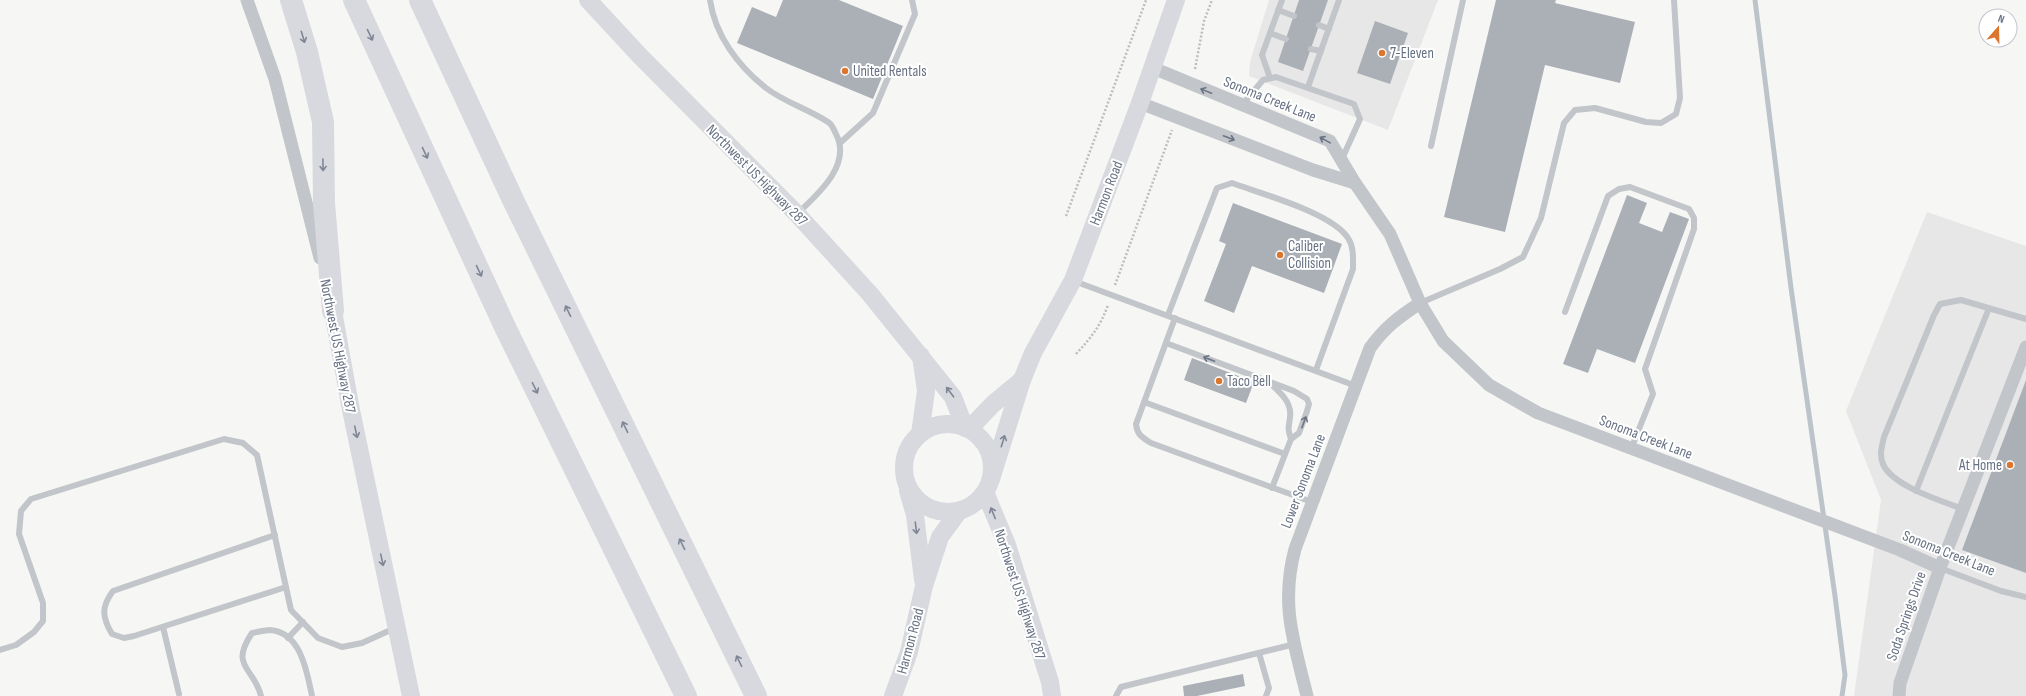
<svg xmlns="http://www.w3.org/2000/svg" width="2026" height="696" viewBox="0 0 2026 696" font-family="'Sofia Sans Condensed',sans-serif">
  <rect width="100%" height="100%" fill="#f6f7f4"/>
  <g fill="#e7e7e7">
    <path d="M1269,0h169l-50,130 -139,-54 1,-14z"/>
    <path d="M1927,212l99,34v450h-172l27,-196 -35,-89z"/>
  </g>
  <g fill="none" stroke-linecap="round" stroke-linejoin="round">
    <path stroke="#bcc4ca" stroke-width="5" d="M1755,0l36,288 44,308 10,79 -3,21"/>
  </g>
  <g fill="#abb0b7">
    <path d="M783,0h56l64,26 -30,73 -136,-56 15,-36 24,10z"/>
    <path d="M1299,0h29l-25,71 -25,-9z"/>
    <path d="M1496,0h60l-1,3 80,19 -15,61 -75,-18 -40,167 -61,-15z"/>
    <path d="M1375,21l33,12 -18,51 -33,-11z"/>
    <path d="M1627,195l20,8 -8,20 23,9 8,-20 19,7 -54,144 -38,-14 -9,24 -25,-9z"/>
    <path d="M1233,203l109,41 -18,49 -72,-27 -18,47 -30,-12 22,-57 -7,-3z"/>
    <path d="M1192,358l62,24 -8,21 -62,-23z"/>
    <path d="M2026,380v193l-64,-23z"/>
    <path d="M1243,674l2,12 -48,10h-13l-1,-10z"/>
  </g>
  <g fill="none" stroke-linecap="round" stroke-linejoin="round">
    <g stroke="#bcbdc0" stroke-width="2.5" stroke-dasharray="2 2" stroke-linecap="butt">
      <path d="M1195,69l9,-48 8,-21"/>
      <path d="M1066,216l80,-216"/>
      <path d="M1115,285l57,-155"/>
      <path d="M1076,354c15,-16 25,-29 32,-49"/>
    </g>
    <g stroke="#c2c5c9" stroke-width="6">
      <path d="M710,0c5,35 28,66 56,88 18,14 42,21 62,34 4,2 6,8 8,12 16,31 -18,60 -38,79"/>
      <path d="M1278,10l16,6"/>
      <path d="M1319,25l10,4"/>
      <path d="M1270,33l16,6"/>
      <path d="M1311,49l10,2"/>
      <path d="M1270,78l-8,-23 20,-55"/>
      <path d="M1308,87l31,-87"/>
      <path d="M1242,105l21,-25 13,-3 78,27 6,15 -18,40"/>
      <path d="M840,143l33,-30 42,-99 -3,-14"/>
      <path d="M1431,146l32,-146"/>
      <path d="M1074,281l282,105"/>
      <path d="M1420,303l80,-34 23,-12 18,-39 23,-95 11,-13 20,-2 51,14 15,1 15,-9 4,-16 -6,-98"/>
      <path d="M1565,312l43,-116 11,-7 11,-2 59,22 5,9v11l-49,140 8,25 -22,55"/>
      <path d="M1168,315l49,-127 15,-5c30,11 100,30 116,55 6,9 5,20 5,31l-37,101"/>
      <path d="M1175,318l-39,106c1,11 6,13 15,19l161,59"/>
      <path d="M1166,343l128,48 13,8 2,5 -2,7 -8,22 -8,6 -19,49"/>
      <path d="M1271,384c10,9 21,19 19,33 -1,10 -3,11 1,22"/>
      <path d="M1144,402l141,52"/>
      <path d="M1916,491l73,-183"/>
      <path d="M1963,509c-21,-8 -71,-23 -80,-45 -4,-9 -1,-18 1,-27l50,-122 6,-11 21,-4 65,19"/>
      <path d="M275,535l-162,56c-12,16 -11,26 -1,43l12,4 10,-2 152,-49"/>
      <path d="M1940,568l61,23 25,6"/>
      <path d="M163,627l16,67"/>
      <path d="M288,638l15,-16"/>
      <path d="M0,650l16,-5 18,-13 9,-11v-18l-24,-69 2,-23 10,-12 193,-60 19,4 14,12 34,155 27,28 24,9 20,-4 33,-15"/>
      <path d="M1259,653l10,35 -3,8"/>
      <path d="M261,696c-7,-29 -32,-29 -9,-63 6,-1 13,-3 18,-3 31,2 37,42 42,66"/>
      <path d="M1116,696l5,-9 174,-43"/>
    </g>
    <g stroke="#c2c5c9" stroke-width="13">
      <path d="M247,0l28,79 45,179"/>
      <path d="M1153,68l177,73 25,42 35,51 30,69 23,38 46,44 49,28 362,137 40,18"/>
      <path d="M1140,103l173,67 42,13"/>
      <path d="M1307,696c-13,-54 -27,-91 -12,-147l75,-201c15,-21 29,-31 50,-45"/>
      <path d="M1899,696l1,-13 40,-115 86,-221"/>
    </g>
    <g stroke="#d8d9df" stroke-width="18">
      <path d="M588,0l52,56 157,158 73,80 83,103 12,31"/>
      <path d="M333,311l18,99 60,286"/>
      <circle cx="948" cy="468" r="44"/>
      <path d="M969,429l24,-25 29,-24"/>
      <path d="M920,434l6,-43 -5,-35"/>
      <path d="M991,479l31,-99 11,-27 40,-73 67,-177 36,-103"/>
      <path d="M908,491l7,24 8,65"/>
      <path d="M985,492l22,53 43,137 2,14"/>
      <path d="M893,696l16,-44 15,-66 16,-49 19,-26"/>
    </g>
    <g stroke="#d8d9df" stroke-width="22">
      <path d="M291,0l16,52 16,70 1,81 9,108"/>
      <path d="M354,0l151,327 181,369"/>
      <path d="M420,0l94,202 242,494"/>
    </g>
  </g>
  <defs><path id="oneway-shaft" d="M-6 0H5M1.5-3L5.5 0L1.5 3" fill="none" stroke-width="1.6" stroke-linecap="round" stroke-linejoin="round"/></defs>
  <g stroke="#7e8695">
    <use href="#oneway-shaft" transform="translate(370 35) rotate(65)"/>
    <use href="#oneway-shaft" transform="translate(303 37) rotate(73)"/>
    <use href="#oneway-shaft" transform="translate(425 153) rotate(65)"/>
    <use href="#oneway-shaft" transform="translate(323 165) rotate(89)"/>
    <use href="#oneway-shaft" transform="translate(479 271) rotate(65)"/>
    <use href="#oneway-shaft" transform="translate(568 311) rotate(-116)"/>
    <use href="#oneway-shaft" transform="translate(535 388) rotate(64)"/>
    <use href="#oneway-shaft" transform="translate(950 392) rotate(-127)"/>
    <use href="#oneway-shaft" transform="translate(625 427) rotate(-116)"/>
    <use href="#oneway-shaft" transform="translate(356 432) rotate(78)"/>
    <use href="#oneway-shaft" transform="translate(1003 441) rotate(-73)"/>
    <use href="#oneway-shaft" transform="translate(993 513) rotate(-112)"/>
    <use href="#oneway-shaft" transform="translate(916 528) rotate(83)"/>
    <use href="#oneway-shaft" transform="translate(682 544) rotate(-116)"/>
    <use href="#oneway-shaft" transform="translate(382 560) rotate(78)"/>
    <use href="#oneway-shaft" transform="translate(739 661) rotate(-116)"/>
  </g>
  <g stroke="#6c7586">
    <use href="#oneway-shaft" transform="translate(1206 91) rotate(-158)"/>
    <use href="#oneway-shaft" transform="translate(1229 138) rotate(21)"/>
    <use href="#oneway-shaft" transform="translate(1325 140) rotate(-151)"/>
    <use href="#oneway-shaft" transform="translate(1209 359) rotate(-159)"/>
    <use href="#oneway-shaft" transform="translate(1304 422) rotate(-70)"/>
  </g>
  <g fill="#db762f" stroke="#fff" stroke-width="1.5">
    <circle cx="1382" cy="53" r="4"/>
    <circle cx="845" cy="71" r="4"/>
    <circle cx="1280" cy="255" r="4"/>
    <circle cx="1219" cy="381" r="4"/>
    <circle cx="2010" cy="465" r="4"/>
  </g>
  <g text-anchor="middle" stroke-width="4" stroke-linejoin="round" paint-order="stroke">
    <g font-size="15" fill="#677183" stroke="#fff" text-anchor="start">
      <text x="1390" y="58">7-Eleven</text>
      <text x="853" y="76">United Rentals</text>
      <text x="1288" y="251">Caliber<tspan x="1288" dy="17">Collision</tspan></text>
      <text x="1227" y="386">Taco Bell</text>
      <text x="2002" y="470" text-anchor="end">At Home</text>
    </g>
    <g font-size="15" fill="#677183" stroke="#fff">
      <text transform="translate(1270 99) rotate(22)" y="5">Sonoma Creek Lane</text>
      <text transform="translate(757 175) rotate(45)" y="5">Northwest US Highway 287</text>
      <text transform="translate(1106 193) rotate(-69)" y="5">Harmon Road</text>
      <text transform="translate(338 346) rotate(79)" y="5">Northwest US Highway 287</text>
      <text transform="translate(1646 437) rotate(21)" y="5">Sonoma Creek Lane</text>
      <text transform="translate(1303 481) rotate(-69)" y="5">Lower Sonoma Lane</text>
      <text transform="translate(1949 553) rotate(22)" y="5">Sonoma Creek Lane</text>
      <text transform="translate(1020 594) rotate(72)" y="5">Northwest US Highway 287</text>
      <text transform="translate(1906 616) rotate(-71)" y="5">Soda Springs Drive</text>
      <text transform="translate(910 641) rotate(-75)" y="5">Harmon Road</text>
    </g>
  </g>
  <g transform="translate(1998 28) rotate(20)"><circle r="19" fill="#ffffff" stroke="#c2c6cd"/>
  <path d="M0-3L7 15L0 10L-7 15Z" fill="#db762f"/>
  <text y="-6" font-size="11" font-weight="bold" text-anchor="middle" fill="#677183">N</text>
  </g>
</svg>
